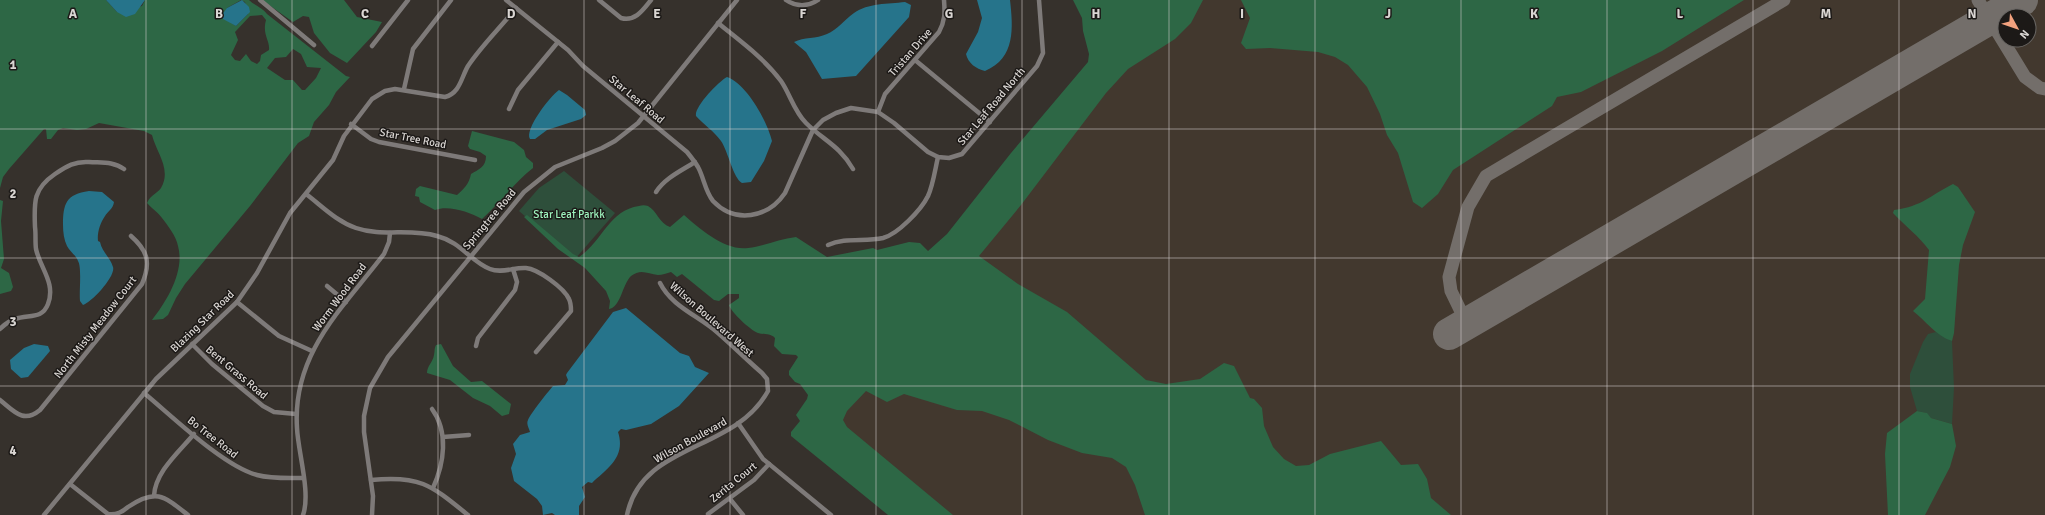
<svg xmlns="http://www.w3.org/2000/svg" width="2045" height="515" viewBox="0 0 2045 515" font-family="Signika,sans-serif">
  <rect width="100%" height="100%" fill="#36312c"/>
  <path fill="#42382e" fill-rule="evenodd" d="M1081,0h964v515h-1154l-95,-77 297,-377zM2005,16h24v24h-24z"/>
  <g fill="#2e4f3b">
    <path d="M564,171l51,42 -40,46 -56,-48 20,-23z"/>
    <path d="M1936,332l16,9 2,47 -2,36 -21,-6 -5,-5 -9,-2 -7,-24v-13l13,-32 5,-8z"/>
  </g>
  <g fill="#2d6745" fill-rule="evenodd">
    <path d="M0,0h106l11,12 25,-6 3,-6h104c6,6 13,7 18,14l79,62 4,1 -14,15 -7,13 -15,17 -5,14 -11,7 -48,63 -65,78 -9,14 -8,17 -5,4 -11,1c15,-19 33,-49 26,-74 -2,-10 -10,-20 -16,-28 -4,-6 -10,-9 -15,-15 4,-9 10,-9 14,-15 11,-19 -5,-36 -9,-53l-8,-4 -45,-8 -13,6 -9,1 -14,-2 -5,2 -7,9h-4l-1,-10h-2l-35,40 -6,8 -3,11zM241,0l4,2 3,12 -12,12 -6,-4 -3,-14zM262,15l4,5c-4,15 4,20 3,30l-8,5 -1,6 -3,3 -6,-3 -5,-7 -6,7 -5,-1 -4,-5 7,-15 -3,-8 15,-16zM293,49l8,5 6,13 14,1 -5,10 -11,12h-3l-9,-10h-8l-18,-12 8,-10 11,-1z"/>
    <path d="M262,0h82l13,17 25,5 -6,10 -29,31 -17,-10 -16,-20 -5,-16 -6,-1 -10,6z"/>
    <path d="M1073,0h130l-12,23 -16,16 -47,30 -22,24 -85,112 -42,51 39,28 49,28 79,68 20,4 34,-5 24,-16 10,3 16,32 4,1 8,9 2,18 9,21 11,12 12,7 13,-1 21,-11 51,-13 20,24 17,-1 9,15 4,19 20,17h-306l-10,-30 -9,-18 -14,-9 -30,-5 -34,-13 -39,-20 -27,-9 -25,-1 -53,-16 -17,8 -21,-11 -19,20 -4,9 4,7 106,88h-65l-97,-79v-4l9,-11 -4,-6 11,-16 1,-4 -8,-11 -5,-2 -6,-7v-4l9,-14 -2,-2 -14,-1 -8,-8 1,-8c-5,-5 -11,-3 -17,-5 -8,-3 -27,-21 -29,-28l10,-7v-4h-11l-9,7 -5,-1 -32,-26 -5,3 -6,-5c-4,1 -9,3 -13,3 -10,-1 -17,-7 -27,1 -9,9 -10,31 -22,33l1,-8 -4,-10 -21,-23 -27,-19 -34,-32 3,-2 46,39 6,3c23,-15 30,-47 60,-51 3,-1 6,-1 9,0 9,5 11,17 22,21l14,-12c16,14 41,36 64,33 16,-2 31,-9 48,-11l31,20 46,-9 4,2 32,-8 11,1 8,8 19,-17 64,-81 77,-91 1,-8 -6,-23 -1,-13z"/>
    <path d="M1241,0h503l-82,51 -81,41 -24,5 -5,9 -99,64 -15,24 -16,14 -9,-6 -15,-49 -11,-18 -7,-21 -13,-27 -19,-22 -13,-8 -17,-5 -48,-4 -24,1 -5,-6 9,-25z"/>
    <path d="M472,131l42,11 10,8 2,7 7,6v5c-19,15 -33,35 -51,51 -13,-7 -33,-14 -47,-9l-15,-8 -1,-5 -4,-1 1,-7 4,-3 37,9c7,-6 12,-11 14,-21 8,-5 15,-7 15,-18l-6,-4 -10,-3 -2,-3z"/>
    <path d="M1953,184l5,3 17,25 -12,33 -4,20 -5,68 -2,8c-16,-5 -27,-21 -39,-30l12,-12 4,-49c-10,-14 -24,-24 -36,-37l1,-3c29,-4 35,-14 59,-26z"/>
    <path d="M0,200l3,1 -2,20 3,38 -3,9 8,5 4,14 -2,4 -11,3z"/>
    <path d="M441,344l12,22 18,16 11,-1 29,23 -2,10 -7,2 -12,-10 -17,-8 -23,-18 -23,-7c0,-7 6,-11 7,-18 1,-4 0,-6 2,-10z"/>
    <path d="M1917,411l10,2 4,5 21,6 4,22 -6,21 -25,48h-37l-3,-61 2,-21z"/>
  </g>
  <g fill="#26748b">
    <path d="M106,0h39l-10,14 -9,3 -9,-5z"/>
    <path d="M242,0l7,7 1,5 -14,14 -13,-7 -2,-3 6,-8z"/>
    <path d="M977,0h33c3,27 6,58 -25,71 -9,-2 -17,-8 -19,-17l12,-22 4,-14z"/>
    <path d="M905,2l6,3 -2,12 -53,59 -34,3 -16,-27 -12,-10c10,-5 22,-3 33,-8 10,-4 17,-14 27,-21 14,-10 34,-9 51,-11z"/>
    <path d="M727,77c20,7 40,44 45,64l-8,20 -13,21 -9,1c-9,-5 -14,-32 -21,-42 -7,-10 -17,-16 -25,-25 -2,-9 22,-34 31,-39z"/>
    <path d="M559,90l8,5 18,15 1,5 -5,4 -34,11 -12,9h-5c-6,-9 20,-43 29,-49z"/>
    <path d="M89,191l13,1 12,10c-1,7 -6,9 -9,14 -5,7 -8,17 -7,25l2,1c2,10 10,15 13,25 3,9 -21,35 -30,38l-3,-4c-1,-9 2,-34 -2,-40 -2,-6 -8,-9 -11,-15 -3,-6 -4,-14 -4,-21 0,-21 3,-31 26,-34z"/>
    <path d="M626,308l54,45 9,3 6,11 14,6 -30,33 -28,18 -25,6 -5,-1 -3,3c8,25 -10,36 -26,51l-4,-1 -6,5 3,10 -6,9v9h-24l-3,-2 -9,2 -1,-9 -5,-7 -23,-18 -3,-13 5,-14 -3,-10 7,-9 10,-3c-1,-4 -4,-8 -2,-12 3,-7 19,-27 25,-34l12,-1 3,-5 -2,-5 1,-2 46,-61z"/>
    <path d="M34,344l14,2 2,5 -22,26 -7,1 -10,-9 -1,-9 14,-12z"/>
  </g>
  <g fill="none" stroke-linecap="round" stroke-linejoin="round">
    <g stroke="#736e6a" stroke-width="13">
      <path d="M1978,0l47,77 15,11 5,1"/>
      <path d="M1467,324l-16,-33 -2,-14 19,-70 18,-31 298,-176"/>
    </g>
    <path stroke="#736e6a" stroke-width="32" d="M1449,334l573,-334"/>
    <g stroke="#7e7a79" stroke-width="4.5">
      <path d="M260,0l54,45"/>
      <path d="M506,0l62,50 15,16 104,86c4,5 8,10 11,15 6,11 7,24 15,34 22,23 55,17 72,-8l28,-63 10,-10 13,-7 15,-5 27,4 16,11 34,29 10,5 11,1 13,-4 75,-88 6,-13 -4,-53"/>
      <path d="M599,0l22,18c14,4 22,-8 30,-18"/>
      <path d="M786,0c10,7 22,7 32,0"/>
      <path d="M718,23c22,18 46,35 63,58 9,13 13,30 25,42 17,17 34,23 47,46"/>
      <path d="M372,46l36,-46"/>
      <path d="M915,60l75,62"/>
      <path d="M404,89l9,-40 38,-49"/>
      <path d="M509,109l9,-19 40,-48"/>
      <path d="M878,112l7,-18 54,-62c6,-11 6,-19 5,-32"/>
      <path d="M351,124l20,15 8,3 96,18"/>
      <path d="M656,192c9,-14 25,-21 39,-30"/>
      <path d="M306,194c16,12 30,27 50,34 26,9 54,0 81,8 24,6 34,26 53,33 12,5 24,-2 36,-1 12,1 38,20 43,31 2,4 2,8 2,12l-35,41"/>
      <path d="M828,245c17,-8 37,-3 55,-7 15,-4 38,-28 45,-42 5,-11 7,-26 10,-39"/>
      <path d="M327,286l19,16"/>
      <path d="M237,302l42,34 33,15"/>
      <path d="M0,329c4,-4 9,-8 15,-10 13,-5 27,1 33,-15 8,-21 -8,-36 -12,-55 -1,-7 0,-15 -1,-22 -1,-25 -2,-38 20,-53 12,-8 20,-13 34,-12 12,1 24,-1 35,7"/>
      <path d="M192,344l20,20 51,42 11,6 22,2"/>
      <path d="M476,346l2,-8 37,-48 2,-8 -4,-13"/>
      <path d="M144,393c28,23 79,73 113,82 15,4 30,3 46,3"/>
      <path d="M0,400c14,11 23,24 40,10l102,-126c9,-21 6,-33 -11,-48"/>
      <path d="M432,409c17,23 12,55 1,79"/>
      <path d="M738,423l25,36 68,56"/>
      <path d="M443,437l26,-2"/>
      <path d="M371,480c49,-5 60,5 97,35"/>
      <path d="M70,484l38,30c9,1 14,-2 20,-7 28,-19 36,-11 60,8"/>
      <path d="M154,496c1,-24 25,-44 40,-62"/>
      <path d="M730,499l13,16"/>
      <path d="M708,514l46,-34 15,-16"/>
      <path d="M44,515l112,-136 81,-77 20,-29 33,-60 43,-53 11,-24 28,-37 13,-8 10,-2 50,8c15,-4 16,-19 23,-31 14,-21 33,-39 48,-58"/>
      <path d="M303,515c8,-22 -5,-63 -6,-87 -5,-75 46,-120 87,-174l5,-12 1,-9"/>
      <path d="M372,515l1,-19 -9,-64v-16l6,-28 18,-31 136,-165 31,-25 47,-19 13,-7 23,-18 99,-123"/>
      <path d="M627,515c15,-73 107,-62 141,-124l-1,-12 -5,-6c-15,-13 -29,-27 -44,-40 -19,-17 -46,-26 -58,-50"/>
    </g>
  </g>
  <path fill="none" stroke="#dad6d3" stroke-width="1" stroke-opacity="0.55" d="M146,0v515M292,0v515M438,0v515M584,0v515M730,0v515M876,0v515M1022,0v515M1169,0v515M1315,0v515M1461,0v515M1607,0v515M1753,0v515M1899,0v515M0,129h2045M0,258h2045M0,386h2045"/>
  <g text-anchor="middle" stroke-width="3" stroke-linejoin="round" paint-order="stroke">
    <g font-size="11" fill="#dad6d3" stroke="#1c1917">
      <text transform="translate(910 52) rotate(-49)" y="4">Tristan Drive</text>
      <text transform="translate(637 99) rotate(40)" y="4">Star Leaf Road</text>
      <text transform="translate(991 106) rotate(-50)" y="4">Star Leaf Road North</text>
      <text transform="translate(413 138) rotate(11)" y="4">Star Tree Road</text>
      <text transform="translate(489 219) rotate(-50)" y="4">Springtree Road</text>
      <text transform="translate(339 297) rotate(-53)" y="4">Worm Wood Road</text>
      <text transform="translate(712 319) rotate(41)" y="4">Wilson Boulevard West</text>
      <text transform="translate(202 321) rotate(-44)" y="4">Blazing Star Road</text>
      <text transform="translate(95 327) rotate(-52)" y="4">North Misty Meadow Court</text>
      <text transform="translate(237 372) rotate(40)" y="4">Bent Grass Road</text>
      <text transform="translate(213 437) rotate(38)" y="4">Bo Tree Road</text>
      <text transform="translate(690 440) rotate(-29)" y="4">Wilson Boulevard</text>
      <text transform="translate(733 482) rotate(-39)" y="4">Zerita Court</text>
    </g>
    <g font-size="11" fill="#9ef4be" stroke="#1c1917">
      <text x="569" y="218">Star Leaf Parkk</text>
    </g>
  </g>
  <g font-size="13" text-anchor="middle" font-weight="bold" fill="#dad6d3" stroke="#1c1917" stroke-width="3" stroke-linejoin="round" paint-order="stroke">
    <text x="73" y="18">A</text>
    <text x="219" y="18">B</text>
    <text x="365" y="18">C</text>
    <text x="511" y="18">D</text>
    <text x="657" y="18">E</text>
    <text x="803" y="18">F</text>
    <text x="949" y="18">G</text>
    <text x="1096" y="18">H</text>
    <text x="1242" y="18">I</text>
    <text x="1388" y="18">J</text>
    <text x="1534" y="18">K</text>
    <text x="1680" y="18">L</text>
    <text x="1826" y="18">M</text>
    <text x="1972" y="18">N</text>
    <text x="13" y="69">1</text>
    <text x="13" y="198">2</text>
    <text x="13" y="326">3</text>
    <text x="13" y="455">4</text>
  </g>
  <g transform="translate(2017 28) rotate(130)"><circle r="19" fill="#1c1917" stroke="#686562"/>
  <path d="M0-3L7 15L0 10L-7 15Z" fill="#f2a17e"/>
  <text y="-6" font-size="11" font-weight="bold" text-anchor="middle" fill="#dad6d3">N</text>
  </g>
</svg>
